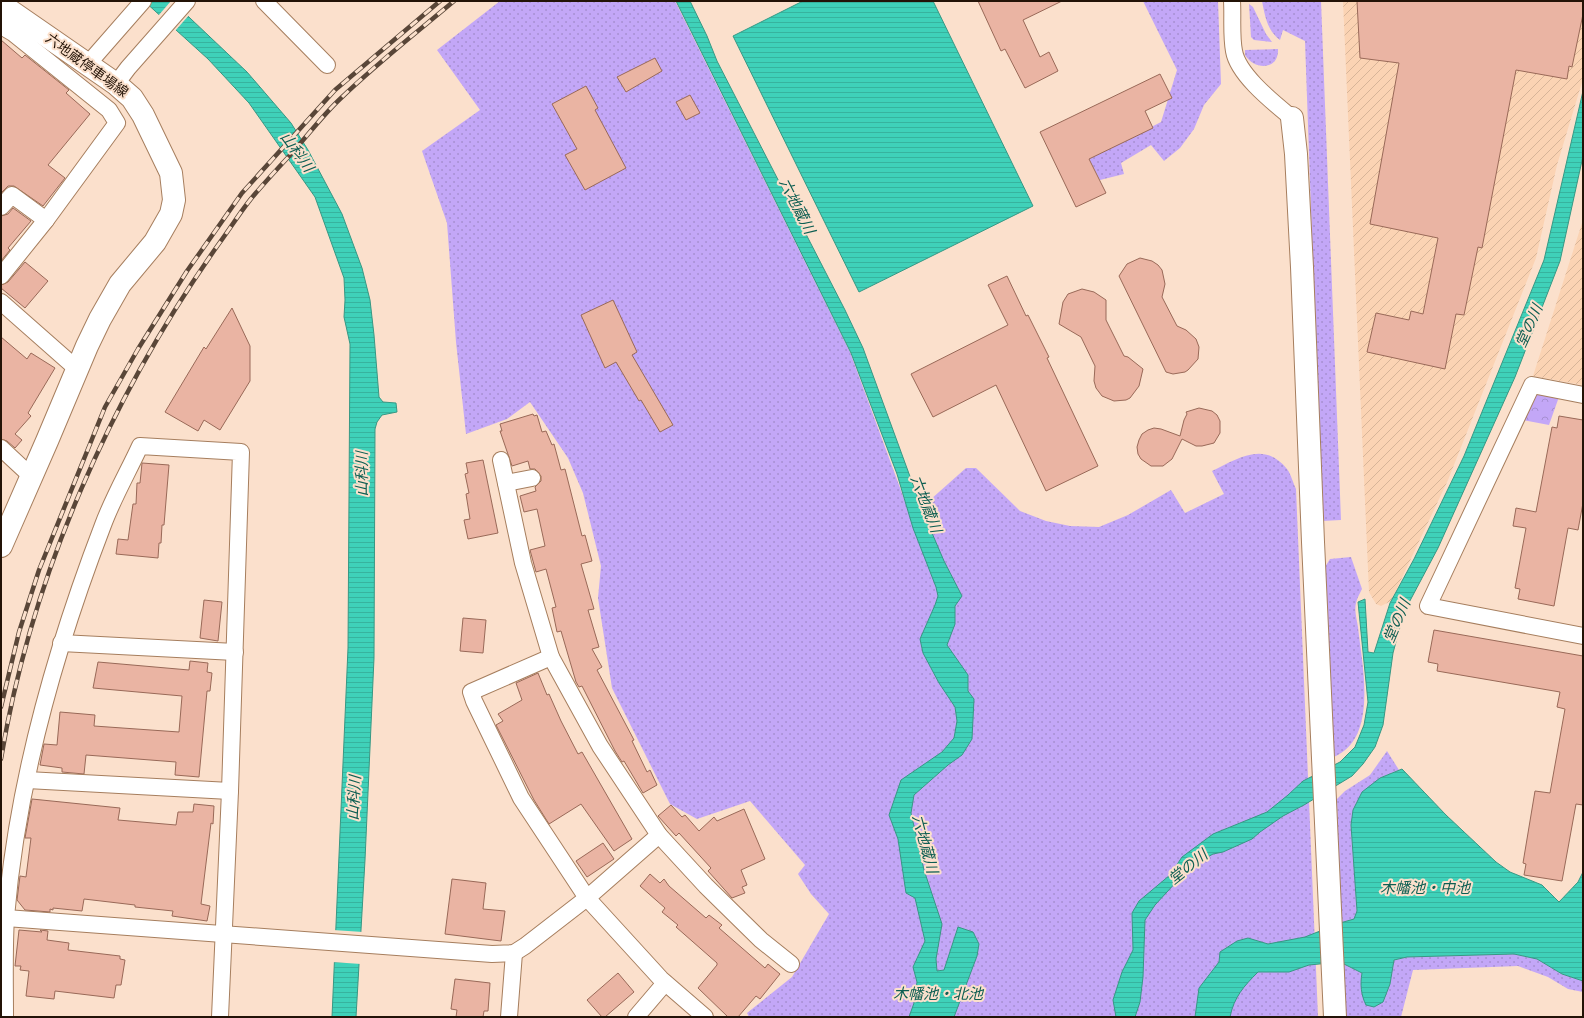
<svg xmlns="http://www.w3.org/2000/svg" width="1584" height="1018" viewBox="0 0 1584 1018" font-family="Rubik,'Noto Sans JP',sans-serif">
  <defs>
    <pattern id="industrial-furrows" width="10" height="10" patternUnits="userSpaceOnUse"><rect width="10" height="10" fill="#fbd3b3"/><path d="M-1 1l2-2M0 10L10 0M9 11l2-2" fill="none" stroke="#d7b498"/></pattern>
    <pattern id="grass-dots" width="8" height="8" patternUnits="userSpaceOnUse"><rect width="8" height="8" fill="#c3a7f7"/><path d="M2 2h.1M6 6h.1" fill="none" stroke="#a78fd2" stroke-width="1.8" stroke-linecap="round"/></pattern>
    <pattern id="forest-crowns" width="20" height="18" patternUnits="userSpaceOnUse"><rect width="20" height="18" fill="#c3a7f7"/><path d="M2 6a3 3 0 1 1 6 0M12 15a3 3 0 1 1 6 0" fill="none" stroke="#a78fd2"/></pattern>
    <pattern id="water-rules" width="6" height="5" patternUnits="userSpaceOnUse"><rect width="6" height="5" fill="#3fd1b9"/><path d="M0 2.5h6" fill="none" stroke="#37b39e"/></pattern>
  </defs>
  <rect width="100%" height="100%" fill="#fbe0cc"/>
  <g fill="url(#industrial-furrows)">
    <path d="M1343,1h240v78l-26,86 -21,93 -88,222 -57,121 -10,5 -5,-2 -7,-12z"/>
    <path d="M1583,220v165l-50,-9z"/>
  </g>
  <g fill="url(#grass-dots)">
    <path d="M500,1h175l175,351 60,163 11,-7 45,-40h10l44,43 26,10 24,5 29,1 29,-12 43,-25 14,23 39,-19 -12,-23c25,-12 52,-31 75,-2 4,5 6,14 9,20l22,528h-569l-2,-4 45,-36 37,-63 -18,-20 -13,-20 7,-9 -55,-64 -53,18 -27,-15 -58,-116 -14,-90 3,-32 -18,-73 -15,-35 -38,-56 -23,17 -41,15 -10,-92 -9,-119 -25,-72 58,-41 -43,-60z"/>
    <path d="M1143,1h75l3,83 -17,21 -10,24 -14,19 -16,13 -13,-16 -30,18 3,11 -24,6 -11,-21 72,-37 16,-52z"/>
    <path d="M1262,1h59l20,519 -19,1 -17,-480 -22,-11 -3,10c-13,-10 -15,-24 -18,-39z"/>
    <path d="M1249,4l4,3 13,27 6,8 -18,-2 -3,-3z"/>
    <path d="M1278,49c1,21 -23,22 -33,6v-5z"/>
    <path d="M1351,557l11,32c-2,4 -5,9 -6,14 -2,7 1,17 2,24 4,39 21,111 -24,130l-9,-190 5,-8z"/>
    <path d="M1387,751l12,19 -19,8 -29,47 6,87 -3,7 -14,4 -3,-124 8,-8 25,-16z"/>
    <path d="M1514,954l23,5 25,15 21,7v11l-15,-3 -20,-12 -30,-11 -105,4 -12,47h-57l-4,-55 22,11 12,34 9,-6 7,-17 4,-24 13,-3z"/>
  </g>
  <path fill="url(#forest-crowns)" d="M1539,390l21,4 -11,31 -27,-5 9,-23z"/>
  <g fill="url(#water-rules)" stroke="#379884">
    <path d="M144,1h28l75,71 44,51 17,27 34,64 20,54 8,32 4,35 5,62 4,5 13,1 1,9 -15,3 -5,7 -2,7 -1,229 -9,202 -9,157h-24l16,-369 2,-304 -6,-27 1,-17 -1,-22 -29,-81 -66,-94 -41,-44z"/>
    <path d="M676,1h14l17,35 10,25 128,249 18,38 60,164 21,49 18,35 -7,10v18l-8,21 21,30v16l6,8 -2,40 -10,16 -14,10 -34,30 -3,18 13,57 18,54 -6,35 1,12 7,-1 14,-43 15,5 6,12 -2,12 -23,61h-45l5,-14 3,-21 -4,-15 12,-26 -10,-43 -9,-5 -8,-54 -9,-24 12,-35 41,-28 12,-14 3,-17 -2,-14 -16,-24 -16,-30 -3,-14 15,-34 3,-9 -2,-9 -23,-59 -16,-54 -46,-121z"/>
    <path d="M803,1h130l100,205 -174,86 -126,-256z"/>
    <path d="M1583,91v65l-23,105 -45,116 -77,171 -34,64 -11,41 -10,72 -8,22 -12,17 -11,12 -48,29 -21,11 -23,16 -8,7 -29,13 -10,2 -23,13 -35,38 -10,15 -2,57 -3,25 -5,15h-19l-3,-17 9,-28 11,-22 -1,-37 7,-12 31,-26 12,-18 31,-23 54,-22 21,-17 15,-14 37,-19 15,-15 9,-22 4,-23 -10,-100 7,-3 3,53 6,1 16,-50 24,-44 50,-103 80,-196z"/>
    <path d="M1402,769l44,46 50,47 14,10 32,13 17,17 19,-20 5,-10v109l-21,-7 -25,-15 -23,-5 -107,3 -13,3 -4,24 -7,18 -9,5 -8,-2c-5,-10 -6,-21 -4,-32l-22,-11 -31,3 -20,7h-31c-14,14 -24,25 -28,45h-35l4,-29 20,-26 1,-10 17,-11 11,-3 20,6 37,-7 35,-14 14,-4 3,-8 -6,-86 2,-15 9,-18 18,-14z"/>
  </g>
  <g fill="#fbe0cc">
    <path d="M171,1h4l15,13 -15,17 -17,-15z"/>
    <path d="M333,930l30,2 -2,32 -29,-2z"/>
  </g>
  <g fill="#eab4a3" stroke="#996958">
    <path d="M978,1h84l-39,19 17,37 9,-5 9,19 -33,17 -20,-39 -4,2z"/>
    <path d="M1357,1h226v13l-11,53 -3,-1 -2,13 -51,-9 -34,178 -4,-1 -14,68 -8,-1 -11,55 -78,-17 9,-39 33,7 2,-9 12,3 15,-76 -68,-14 29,-161 -39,-5z"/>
    <path d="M1,40l21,18 3,-3 44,35 -3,3 24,21 -42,51 17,13 -22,28 -29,-20h-6l-7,7z"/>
    <path d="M655,58l7,13 -36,21 -9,-15z"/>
    <path d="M1160,74l12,24 -27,13 8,17 -64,31 17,34 -30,14 -36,-75z"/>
    <path d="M586,86l12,22 -3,2 31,58 -41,22 -20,-35 12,-6 -25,-45z"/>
    <path d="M690,95l10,18 -14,7 -10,-18z"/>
    <path d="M13,208l18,13 -23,27 2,2 -9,11v-45l7,-2z"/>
    <path d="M1140,258l12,3 6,4 4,5 3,14 -3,13 15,29 9,4 10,9 3,8 -1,12 -10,11 -3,2 -12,2 -7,-2 -47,-96 8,-12z"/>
    <path d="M25,262l23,19 -23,27 -24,-20v-3l7,-3z"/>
    <path d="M1007,276l19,40 2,-1 21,42 -2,1 51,108 -52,25 -50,-106 -63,32 -22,-43 97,-49 -20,-40z"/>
    <path d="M1082,289l12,3 12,8v20l18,36 4,1 15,12 -4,17 -9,12 -4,2 -12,1 -12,-5 -6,-8 -2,-7 1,-15 -14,-29 -22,-13 4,-22 5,-8z"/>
    <path d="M613,300l24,52 -5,3 41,70 -13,7 -19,-32 -2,1 -23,-39 -11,6 -24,-53z"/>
    <path d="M232,308l18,38v35l-30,49 -16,-10 -6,11 -33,-19 39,-65 2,2z"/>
    <path d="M1,337l26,22 4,-6 24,15 -27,45 3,3 -16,18 7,6 -7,8 -8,-7 -6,-2z"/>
    <path d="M1199,408l13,3 5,4 3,6v12l-6,10 -12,3h-6l-14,-7 -10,20 -9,7h-12l-10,-7 -3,-5 -1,-7 2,-7 3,-6 6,-4 6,-2 7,1 19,7 4,-16 3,-6 -1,-2z"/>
    <path d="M533,414l1,2 3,-1 5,17 4,-1 6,14 2,-1 7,26 4,-1 17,67 3,-1 7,26 -11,3 13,45 -6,1 11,37 -7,2 10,18 -5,3 37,70 -2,1 15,31 3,-2 7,15 -14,8 -16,-27 -3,-5 -2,1 -7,-11 -33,-65 -3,1 -3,-5 -15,-51 -4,1 -5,-24 4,-1 -10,-38 -10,3 -6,-22 15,-4 -8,-37 -13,3 -4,-16 16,-5 -1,-4 6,-6v-5l-6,-7h-5l-2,-8 -16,5 -12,-35h2l-2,-7z"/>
    <path d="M1559,416l24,4v83l-5,27 -10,-2 -14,78 -36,-7 2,-10 -5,-1 11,-60 -13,-2 3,-18 20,4 16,-85 5,1z"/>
    <path d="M483,460l15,73 -30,6 -4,-19 6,-1 -4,-25 3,-1 -4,-19 3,-1 -2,-10z"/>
    <path d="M142,463l27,2 -5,60h-2l-1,18h-2l-1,15 -42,-4 2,-15 10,1 5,-36h3l1,-21h3z"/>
    <path d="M204,600l18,2 -4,39 -18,-3z"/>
    <path d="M463,618l23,2 -3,33 -23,-2z"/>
    <path d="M1434,630l149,26v149l-7,-1 -14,77 -38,-6 2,-11 -3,-1 12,-72 15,2 15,-84 -8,-2 3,-15 -123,-21 1,-7 -10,-2z"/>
    <path d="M190,661l18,2 -1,9 5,1 -2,18h-3l-8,86 -24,-2 1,-13 -90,-7 -2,19 -22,-2v-4l-22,-3 4,-21 13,1 3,-33 35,3 -1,11 85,6 3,-36 -89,-8 5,-26 91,8z"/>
    <path d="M538,673l9,22 2,-1 12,27 17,33 4,-2 50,87 -18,12 -33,-47 -32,20 -15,-24 -38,-75 7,-4 -5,-7 24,-14 -6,-17z"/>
    <path d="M32,799l88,9 -2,12 58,5 2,-13h15l1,-8 20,2 -1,18 -2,-1 -10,81 9,2 -3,15 -35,-5 1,-5 -38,-4v-2l-51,-6 -2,12 -29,-3v2l-3,-1v3l-25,-2 -8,-10 3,-24 6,1 5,-39h-6z"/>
    <path d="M671,805l11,12 3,-2 14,16 15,-14 3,4 27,-12 21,50 -24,11 6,15 -5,2 3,6 -13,5 -24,-27 3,-3 -32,-35 -3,3 -18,-20z"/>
    <path d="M603,843l11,16 -27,18 -11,-16z"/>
    <path d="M650,874l10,9 4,-4 5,7 37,32 3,-3 13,10 -3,3 46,40 3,-4 12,10 -20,25 -4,-3 -18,21h-10l-30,-29 19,-23v-2l-41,-36 2,-2 -16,-13 3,-4 -25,-22z"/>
    <path d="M452,879l34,4 -3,26 22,2 -4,30 -56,-7z"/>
    <path d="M19,930l23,2 -2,-2 8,1 -1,9 22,3 -1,7 52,6v3l5,1 -4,25h-5l-2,13 -59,-7 -1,8 -28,-3 3,-25 -9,-1 1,-4h-6z"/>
    <path d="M618,973l16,19 -29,25h-3l-15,-17z"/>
    <path d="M455,979l35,4 -2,28h-4l-1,6h-27l1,-7 -6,-1z"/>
  </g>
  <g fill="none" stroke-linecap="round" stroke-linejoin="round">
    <defs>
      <g id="street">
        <path d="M264,1l63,64"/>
        <path d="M1232,1c1,16 -1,34 2,50 4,24 40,52 58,67"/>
        <path d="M1,26l12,7 96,77 8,13 -71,97 -45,56"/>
        <path d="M87,65l56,-64"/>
        <path d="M116,84l12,-16 59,-67"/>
        <path d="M1,207l11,-12 34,25"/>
        <path d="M1,302l76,67"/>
        <path d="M1583,395l-51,-10 -104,221 155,30"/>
        <path d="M1,448l30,28"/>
        <path d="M501,460l22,103 28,94 49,89 59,89 47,51 55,54 30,24"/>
        <path d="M506,483l26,-5"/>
        <path d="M61,643l174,9"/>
        <path d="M551,657l-80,35 3,9 47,97 66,100 74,81 44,38"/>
        <path d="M27,780l203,11"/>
        <path d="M6,918l486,36 22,-1 11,-7 62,-48 72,-63"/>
        <path d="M5,1017c0,-33 -1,-67 1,-100 11,-134 49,-267 97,-392 10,-27 25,-53 37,-79l101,6 -11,339 -10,226"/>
        <path d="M509,1017l5,-64"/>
        <path d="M636,1017l29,-34"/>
      </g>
      <g id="secondary">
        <path d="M1,6l8,4 107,74 16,14 11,17 28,58 3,27 -3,14 -16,28 -35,42 -20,35 -13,27 -40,95 -46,105"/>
        <path d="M1292,118l4,36 6,113 11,275 22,475"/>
      </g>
    </defs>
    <use href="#street" stroke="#a67e5e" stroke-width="18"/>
    <use href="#secondary" stroke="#a67e5e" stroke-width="24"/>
    <use href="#street" stroke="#fff" stroke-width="16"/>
    <use href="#secondary" stroke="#fff" stroke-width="22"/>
    <defs>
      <g id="rail">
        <path d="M1,707l18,-75 20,-62 66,-163 33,-58 49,-78 55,-78 93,-103 105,-89"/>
        <path d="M1,759c30,-183 111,-364 217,-514 11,-15 21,-31 32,-45 13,-16 28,-32 42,-47 16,-18 31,-38 48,-54 36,-35 76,-66 114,-98"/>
      </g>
    </defs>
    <use href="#rail" stroke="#594638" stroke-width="4.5"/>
    <use href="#rail" stroke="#fbe0cc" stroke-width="3" stroke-dasharray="9" stroke-linecap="butt"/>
  </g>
  <g text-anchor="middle" stroke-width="4" stroke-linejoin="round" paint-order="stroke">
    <g font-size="14" fill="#231307" stroke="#fbe0cc">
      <text transform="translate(87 65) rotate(36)" y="5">六地蔵停車場線</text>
    </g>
    <g font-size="15" font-style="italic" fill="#0d5e52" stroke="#fbe0cc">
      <text transform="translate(297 152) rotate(54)" y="5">山科川</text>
      <text transform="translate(797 206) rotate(63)" y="5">六地蔵川</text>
      <text transform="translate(1529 326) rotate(-66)" y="5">堂の川</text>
      <text transform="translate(362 474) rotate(-90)" y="5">山科川</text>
      <text transform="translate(926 504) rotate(69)" y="5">六地蔵川</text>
      <text transform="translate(1397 621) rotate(-67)" y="5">堂の川</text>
      <text transform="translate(354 798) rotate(-87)" y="5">山科川</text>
      <text transform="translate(925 844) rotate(75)" y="5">六地蔵川</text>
      <text transform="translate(1188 867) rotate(-39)" y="5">堂の川</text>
      <text x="1425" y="893">木幡池・中池</text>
      <text x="938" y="999">木幡池・北池</text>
    </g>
  </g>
  <rect width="1584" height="1018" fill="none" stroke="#231307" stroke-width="4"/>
</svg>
